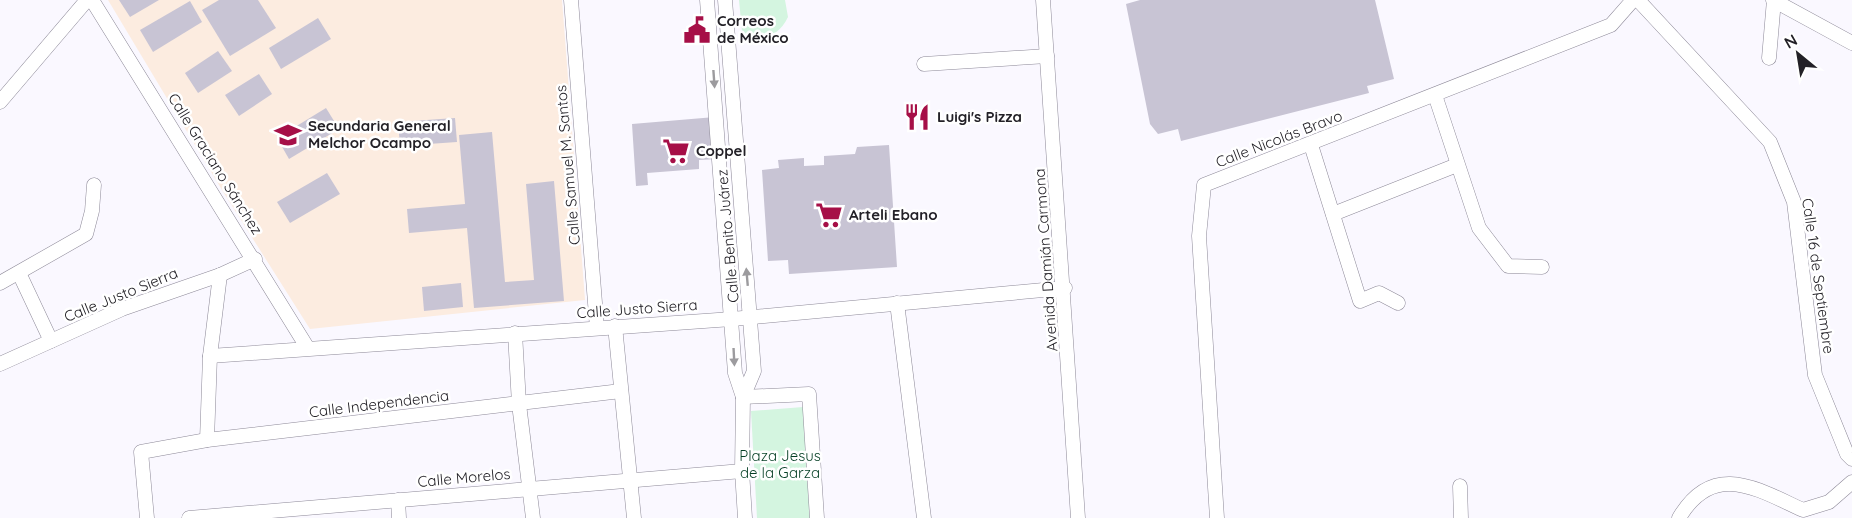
<svg xmlns="http://www.w3.org/2000/svg" width="1852" height="518" viewBox="0 0 1852 518" font-family="Quicksand,sans-serif">
  <rect width="100%" height="100%" fill="#faf8ff"/>
  <path fill="#fcece0" d="M108,0h454l23,300 -275,29 -88,-139z"/>
  <g fill="#d4f5e0">
    <path d="M739,0h46l3,17c-10,21 -25,21 -45,25z"/>
    <path d="M803,407l7,111h-53l-6,-107z"/>
  </g>
  <g fill="#c8c4d4">
    <path d="M119,0h40l-29,17z"/>
    <path d="M219,0h39l18,28 -46,28 -28,-46z"/>
    <path d="M1140,0h235l19,79 -27,7 2,7 -188,48 -3,-12 -20,5 -8,-10 -24,-120z"/>
    <path d="M190,1l12,21 -49,30 -13,-22z"/>
    <path d="M318,18l13,21 -50,30 -12,-21z"/>
    <path d="M218,51l14,20 -34,22 -13,-20z"/>
    <path d="M259,74l13,20 -33,22 -14,-21z"/>
    <path d="M326,108l13,21 -50,30 -12,-21z"/>
    <path d="M715,117l3,42 -19,1v9l-52,4 1,12 -12,1 -4,-62z"/>
    <path d="M455,118l2,24 -57,4 -2,-24z"/>
    <path d="M492,132l13,150 29,-2 -8,-96 28,-3 10,120 -90,7 -7,-80 -58,5 -2,-24 58,-5 -6,-69z"/>
    <path d="M889,145l8,122 -108,7 -1,-14 -20,1 -6,-91 17,-2 -1,-8 26,-2v8l20,-1v-9l31,-2 2,-7z"/>
    <path d="M327,173l13,21 -50,29 -13,-21z"/>
    <path d="M461,283l2,24 -39,4 -2,-24z"/>
  </g>
  <g fill="none" stroke-linecap="round" stroke-linejoin="round">
    <defs>
      <g id="minor">
        <path d="M92,0l215,347"/>
        <path d="M571,0l26,328"/>
        <path d="M707,0l28,373 8,24"/>
        <path d="M725,0l29,371 -11,26 -1,74 3,47"/>
        <path d="M1043,0l35,518"/>
        <path d="M1638,0l132,142 24,60 21,173 32,79 5,5"/>
        <path d="M1773,0l79,43"/>
        <path d="M1769,58l5,-58"/>
        <path d="M924,64l123,-8"/>
        <path d="M1435,95l44,133 29,38 34,1"/>
        <path d="M0,102l87,-102"/>
        <path d="M1311,145l49,156 19,-8 19,10"/>
        <path d="M1333,214l124,-49"/>
        <path d="M19,273l32,68"/>
        <path d="M0,283l86,-49 6,-23 2,-26"/>
        <path d="M897,303l27,215"/>
        <path d="M615,326l19,192"/>
        <path d="M515,333l4,71 14,114"/>
        <path d="M210,356l522,-37 333,-31"/>
        <path d="M0,364l122,-55 98,-34 35,-16"/>
        <path d="M743,397l66,-3 8,124"/>
        <path d="M207,440l3,-84 10,-81"/>
        <path d="M1460,486l1,32"/>
        <path d="M398,500l1,18"/>
        <path d="M147,518l-6,-66 66,-12 414,-49"/>
        <path d="M189,518l553,-47"/>
        <path d="M1217,518l-18,-282 5,-51 407,-160 22,-25"/>
        <path d="M1679,518c34,-58 78,-29 124,-8l26,-8 23,-20"/>
      </g>
    </defs>
    <use href="#minor" stroke="#8d8998" stroke-width="15"/>
    <use href="#minor" stroke="#fff" stroke-width="14"/>
  </g>
  <defs><path id="oneway-solid" d="M-6-.8H1V-3.2L6.5 0L1 3.2V.8H-6Z" transform="scale(1.5)"/></defs>
  <g fill="#9c9b9e">
    <use href="#oneway-solid" transform="translate(714 79) rotate(86)"/>
    <use href="#oneway-solid" transform="translate(747 277) rotate(-95)"/>
    <use href="#oneway-solid" transform="translate(734 357) rotate(87)"/>
  </g>
  <defs>
    <symbol id="civic-bare" viewBox="-9 -9 18 18"><path d="M-.6-6.5H3V-4.5H.6V-3L4-1V1h2V6H-6V1h2V-1L-.6-3ZM-1.2 2.5V6h2.4V2.5Z" fill="#a60f47" stroke="#fff" stroke-width="2.5" paint-order="stroke"/></symbol>
    <symbol id="restaurant-bare" viewBox="-9 -9 18 18"><path d="M-5-6h1v4h1v-4h1v4h1v-4h1v5L-1.5 .5V6h-2V.5L-5-1ZM5-6V6H3V1.5H1.5Q1.5-4 5-6Z" fill="#a60f47" stroke="#fff" stroke-width="2.5" paint-order="stroke"/></symbol>
    <symbol id="school-bare" viewBox="-9 -9 18 18"><path d="M0-5L7-2L0 1L-7-2ZM-4 1L0 2.5L4 1V4Q0 6-4 4Z" fill="#a60f47" stroke="#fff" stroke-width="2.5" paint-order="stroke"/></symbol>
    <symbol id="supermarket-bare" viewBox="-9 -9 18 18"><path d="M-6-5.5h2.5l.6 2H6L4.5 2H-2.5L-4.4-4H-6ZM-1.5 3.2a1.3 1.3 0 1 0 .1 0ZM3 3.2a1.3 1.3 0 1 0 .1 0Z" fill="#a60f47" stroke="#fff" stroke-width="2.5" paint-order="stroke"/></symbol>
  </defs>
  <g fill-rule="evenodd">
    <use href="#civic-bare" x="678" y="11" width="38" height="38"/>
    <use href="#restaurant-bare" x="898" y="98" width="38" height="38"/>
    <use href="#school-bare" x="269" y="116" width="38" height="38"/>
    <use href="#supermarket-bare" x="657" y="132" width="38" height="38"/>
    <use href="#supermarket-bare" x="810" y="196" width="38" height="38"/>
  </g>
  <g text-anchor="middle" stroke-width="5" stroke-linejoin="round" paint-order="stroke">
    <g font-size="15" font-weight="bold" fill="#232127" stroke="#fff" text-anchor="start">
      <text x="717" y="26">Correos<tspan x="717" dy="17">de México</tspan></text>
      <text x="937" y="122">Luigi's Pizza</text>
      <text x="308" y="131">Secundaria General<tspan x="308" dy="17">Melchor Ocampo</tspan></text>
      <text x="696" y="156">Coppel</text>
      <text x="849" y="220">Arteli Ebano</text>
    </g>
    <g font-size="15" fill="#232127" stroke="#fff">
      <text transform="translate(1279 139) rotate(-21)" y="5">Calle Nicolás Bravo</text>
      <text transform="translate(215 164) rotate(58)" y="5">Calle Graciano Sánchez</text>
      <text transform="translate(568 165) rotate(-95)" y="5">Calle Samuel M. Santos</text>
      <text transform="translate(728 236) rotate(-95)" y="5">Calle Benito Juárez</text>
      <text transform="translate(1046 260) rotate(-94)" y="5">Avenida Damián Carmona</text>
      <text transform="translate(1818 276) rotate(82)" y="5">Calle 16 de Septiembre</text>
      <text transform="translate(121 295) rotate(-22)" y="5">Calle Justo Sierra</text>
      <text transform="translate(637 309) rotate(-4)" y="5">Calle Justo Sierra</text>
      <text transform="translate(379 404) rotate(-7)" y="5">Calle Independencia</text>
      <text transform="translate(464 478) rotate(-5)" y="5">Calle Morelos</text>
    </g>
    <g font-size="15" fill="#043f24" stroke="#fff">
      <text x="780" y="461">Plaza Jesus<tspan x="780" dy="17">de la Garza</tspan></text>
    </g>
  </g>
  <g transform="translate(1798 54) rotate(330)" stroke="#ffffff" stroke-width="4.5" paint-order="stroke">
  <path d="M0-4.5L10 22L0 15L-10 22Z" fill="#232127"/>
  <text y="-9" font-size="16" font-weight="bold" text-anchor="middle" fill="#232127">N</text>
  </g>
</svg>
